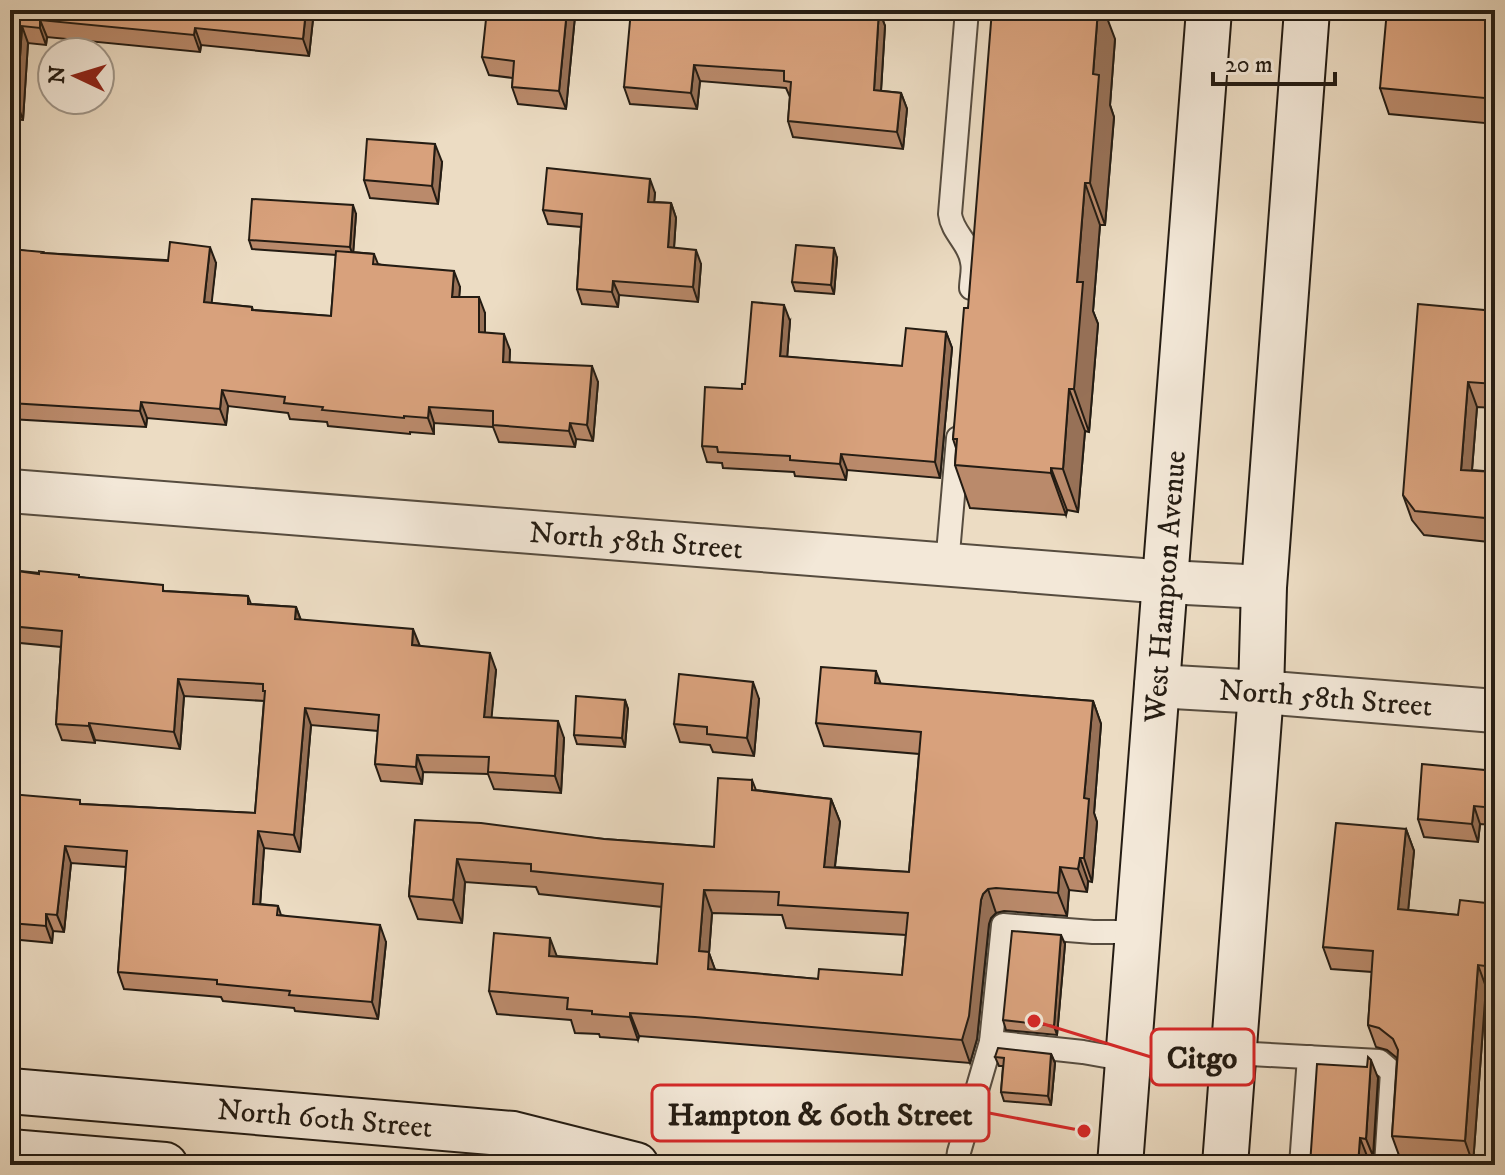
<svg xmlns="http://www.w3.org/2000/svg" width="1505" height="1175" viewBox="0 0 1505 1175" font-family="'IM FELL DW Pica',serif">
  <rect width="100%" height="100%" fill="#ecdcc3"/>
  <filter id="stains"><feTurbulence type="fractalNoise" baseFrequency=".0025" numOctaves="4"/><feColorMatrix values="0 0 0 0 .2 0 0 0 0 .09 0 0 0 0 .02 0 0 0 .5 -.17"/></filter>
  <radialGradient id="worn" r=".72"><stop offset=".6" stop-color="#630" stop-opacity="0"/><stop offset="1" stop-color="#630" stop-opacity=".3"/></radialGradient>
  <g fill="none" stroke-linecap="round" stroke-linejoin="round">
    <defs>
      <g id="lane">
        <path d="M967,10l-17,204c2,19 20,29 22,48 2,8 -1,18 -1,26"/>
        <path d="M947,565l11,-127"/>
        <path d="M991,1042l92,10 45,8"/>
        <path d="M1233,1053l146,8 13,11 -6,93"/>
        <path d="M957,1165l2,-13 32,-110 12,-117 90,7h45"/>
        <path d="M1301,1165l8,-108"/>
      </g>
      <g id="street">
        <path id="s1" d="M10,491l1157,91 97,5"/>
        <path id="s2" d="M1156,686l105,6 234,19"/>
        <path d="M511,1165l2,-31"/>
      </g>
      <g id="secondary">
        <path id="s3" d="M10,1091l503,43 123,31"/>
        <path d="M10,1152l155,13"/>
        <path id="s4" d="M1120,1165l89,-1155"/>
        <path d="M1225,1165l36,-473 3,-105 43,-577"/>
      </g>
    </defs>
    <use href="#lane" stroke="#564c3f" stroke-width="26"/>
    <use href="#street" stroke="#564c3f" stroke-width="46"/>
    <use href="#secondary" stroke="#241c13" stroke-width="48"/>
    <use href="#lane" stroke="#f3e8d8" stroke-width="22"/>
    <use href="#street" stroke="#f3e8d8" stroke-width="42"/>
    <use href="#secondary" stroke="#f3e8d8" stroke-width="44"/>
  </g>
  <g fill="#ba8a6b" stroke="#241c13" stroke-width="2" fill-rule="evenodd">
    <path d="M10,10h304l-5,46 -108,-11 -1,7 -153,-15 -1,8 -18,-2 -5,77 -13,-1z"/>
    <path d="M879,10l6,16 -4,65 20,2 6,16 -4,40 -110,-12 -5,-16 2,-24 -4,-9 -86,-7 -3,28 -67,-5 -6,-17 211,-68z"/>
    <path d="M1495,10v114l-106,-10 -9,-26z"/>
    <path d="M575,16l-9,93 -48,-5 -6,-17 1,-9 -24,-3 -7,-18z"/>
    <path d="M1115,39l-5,66 4,12 -9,108h-5l-7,86 5,13 -9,108 -4,-1 -7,81 -11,-2 -1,5 -96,-7 -15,-43 1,-17 -3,-9 15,-131z"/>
    <path d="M442,162l-4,42 -68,-6 -6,-18z"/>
    <path d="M655,193l-1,9 17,1 5,15 -2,30 27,16 -3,38 -79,-7 -1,12 -36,-3 -5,-15 4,-62 -33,-3 -5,-14z"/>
    <path d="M356,214l-3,38 21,2 4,10 82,23 -1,10 26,16v20l25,17 -1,12 89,20 -5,59 -17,-2 -1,8 -76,-5 -6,-15 -59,-4v11l-24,-2v2l-82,-8 -1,-4 -37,-3 -2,-6 -60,-7 -2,19 -79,-7 -1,9 -136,-8v-170l33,4 173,10 -5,40 41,4 1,3 78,6 5,-61 -84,-6 -3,-9z"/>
    <path d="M837,258l-3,36 -39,-3 -3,-9z"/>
    <path d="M1495,311v97l-18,-1 -5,63 23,2v82h-1l-5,-12 -65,-7 -12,-15 -9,-25z"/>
    <path d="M790,321l-3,36 115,9 44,-34 6,16 -12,130 -93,-8 -1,10 -51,-4 -1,-4 -71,-4 -1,-5 -15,-1 -5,-16z"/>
    <path d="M10,570l70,7 85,14 83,5 3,8 45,3 5,13 119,26 76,24 -5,48 73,20 -3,55 -67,-4 -6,-15 -65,-2 -1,12 -41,-3 -6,-17 3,-33 -67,-6 -11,127 -36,-4 -4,56 18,2 3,9 105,27 -8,77 -83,-8 -1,-3 -71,-7 -2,-4 -97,-8 -6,-17 8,-105 -55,-4 -7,69 -11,-1 -1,12 -42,-4v-145l72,10 173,9 9,-112 -80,-5 -4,53 -85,-9v3l-33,-3 -6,-16 5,-77 -51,-5z"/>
    <path d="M881,684l212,17 8,23 -7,89 3,9 -5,60 -4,-1 -1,11 -18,-2 -2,26 -63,-5 -8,2 -5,5 -2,6 -12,115 -7,24 -267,-22 -64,-5 -1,4 -38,-3 -1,-3 -24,-1 -4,-13 -74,-6 -8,-23 68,-35 100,8 5,-57 -123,-13 -3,-7 -71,-5 -3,41 -44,-4 -9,-23 6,-76 189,19 110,8 38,-67 4,10 75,9 9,23 -5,45 74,5 10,-118 -95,-8 -8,-23zM712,913l70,2 4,13 120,7 -4,40 -84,4 -103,-9 -6,-17z"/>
    <path d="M759,699l-5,57 -41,-4 -3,-7 -30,-3 -6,-18z"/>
    <path d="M625,700l3,9 -3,38 -48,-3 -3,-9z"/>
    <path d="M1495,771v54l-15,-1 -2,18 -54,-5 -6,-18z"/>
    <path d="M1406,829l8,22 -6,59 50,5 37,-11v84l-9,-1 -13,177 -73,-6 -8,-22 5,-78 -10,-8 -11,-3 -8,-22 4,-53 -41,-3 -8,-22z"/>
    <path d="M1065,944l-8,91 -51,-5 -3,-10z"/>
    <path d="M1051,1054l4,9 -4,42 -47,-4 -3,-9 2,-26h-4l-4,-9z"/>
    <path d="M1378,1078l-5,78h-6l-1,9h-56z"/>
  </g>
  <g fill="#977157" stroke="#241c13" stroke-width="2">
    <path d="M306,10h8l-5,46 -6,-17z"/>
    <path d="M567,10h6l2,6 -9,93 -7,-18z"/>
    <path d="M879,10l6,16 -5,80 -6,-16z"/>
    <path d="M1098,10h6l11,29 -5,66 4,12 -9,108 -15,-42 3,-109z"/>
    <path d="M40,20l7,17 -1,8 -6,-17z"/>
    <path d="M22,26l6,17 -5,77 -6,-17z"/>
    <path d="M195,28l6,17 -1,7 -6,-17z"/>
    <path d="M694,65l6,16 -3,28 -6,-16z"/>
    <path d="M901,93l6,16 -4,40 -6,-17z"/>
    <path d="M435,144l7,18 -4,42 -6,-18z"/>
    <path d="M650,179l5,14 -2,23 -5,-14z"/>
    <path d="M1085,183l15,42 -7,86 5,13 -9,108 -15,-43 3,-107z"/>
    <path d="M671,203l5,15 -3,44 -5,-15z"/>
    <path d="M353,205l3,9 -3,42 -3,-9z"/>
    <path d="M210,247l6,16 -6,55 -6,-16z"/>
    <path d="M834,248l3,10 -3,36 -3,-9z"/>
    <path d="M696,250l5,14 -3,38 -5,-15z"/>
    <path d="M454,271l6,16 -2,26 -6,-16z"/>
    <path d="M613,281l6,14 -1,12 -6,-15z"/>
    <path d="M479,297l6,16v36l-6,-17z"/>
    <path d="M784,305l6,16 -4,51 -6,-16z"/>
    <path d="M946,332l6,16 -12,130 -5,-16z"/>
    <path d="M504,334l6,16 -1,28 -6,-16z"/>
    <path d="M592,366l6,16 -5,59 -6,-16z"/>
    <path d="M1468,382l9,25 -7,87 -9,-24z"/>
    <path d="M1069,389l16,42 -7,81 -15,-43z"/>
    <path d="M222,390l6,16 -2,19 -6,-16z"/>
    <path d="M141,402l6,16 -1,9 -6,-16z"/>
    <path d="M429,407l5,16v11l-6,-16z"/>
    <path d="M570,423l6,16 -1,8 -6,-16z"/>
    <path d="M841,454l6,16 -1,10 -6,-16z"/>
    <path d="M1051,468l16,42 -1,5 -15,-42z"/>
    <path d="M296,607l6,17 -7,-5z"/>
    <path d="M413,629l7,17 -8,-1z"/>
    <path d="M490,653l6,17 -6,64 -6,-17z"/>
    <path d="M876,671l9,24 -10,-12z"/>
    <path d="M178,679l6,17 -4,53 -6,-17z"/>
    <path d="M753,682l6,17 -5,57 -7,-18z"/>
    <path d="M625,700l3,9 -3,38 -3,-9z"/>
    <path d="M1093,701l8,23 -7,89 3,9 -5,60 -8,-24v-60z"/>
    <path d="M305,708l6,17 -11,127 -6,-17z"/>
    <path d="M558,721l6,17 -3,55 -6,-17z"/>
    <path d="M89,723l6,17v3l-6,-17z"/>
    <path d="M10,725l4,10 -4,52z"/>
    <path d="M417,755l6,17 -1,12 -6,-17z"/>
    <path d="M831,799l9,23 -8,68 -8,-23z"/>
    <path d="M1474,806l6,18 -2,18 -6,-18z"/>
    <path d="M1406,829l8,22 -8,81 -8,-23z"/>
    <path d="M258,831l6,17 -5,73 -6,-17z"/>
    <path d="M65,846l6,17 -7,69 -7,-17z"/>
    <path d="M1080,858l8,23 -1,11 -9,-23z"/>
    <path d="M457,859l8,23 -3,41 -9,-23z"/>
    <path d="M1060,867l9,23 -2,26 -9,-23z"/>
    <path d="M988,889l8,24 -5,5 -2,6 -12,115 -7,24 -8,-23 19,-140 2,-6z"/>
    <path d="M704,890l8,23 -3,40 8,22 -1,17 -17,-41z"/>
    <path d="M46,914l7,17 -1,12 -6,-17z"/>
    <path d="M380,925l6,17 -8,77 -6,-17z"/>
    <path d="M1061,935l4,9 -8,91 -3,-9z"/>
    <path d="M550,938l9,24 -10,-6z"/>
    <path d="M1478,965l8,22 -13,177 -8,-23z"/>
    <path d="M630,1013l9,23 -1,4 -8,-23z"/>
    <path d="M1051,1054l4,9 -4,42 -3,-9z"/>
    <path d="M1371,1060l7,18 -5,78 -7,-17z"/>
    <path d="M1360,1138l7,18 -1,9h-8z"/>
  </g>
  <g fill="#d8a17c" stroke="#241c13" stroke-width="2" fill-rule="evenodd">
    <path d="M10,10h296l-3,29 -108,-11 -1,7 -154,-15v8l-18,-2 -5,77 -7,-1z"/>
    <path d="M487,10h80l-8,81 -47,-4 2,-26 -32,-4z"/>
    <path d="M631,10h78l126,9 1,-9h43l-5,80 27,3 -4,39 -109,-11 3,-39 -7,-1v-10l-90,-6 -3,28 -67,-6z"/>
    <path d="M992,10h106l-5,64 6,1 -9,108h-5l-8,99h6l-9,107h-5l-6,80 -12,-1v5l-96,-8 2,-26h-4l11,-131h4z"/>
    <path d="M1387,10h108v89l-115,-11z"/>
    <path d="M367,139l68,5 -3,42 -68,-6z"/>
    <path d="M547,168l103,11 -2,23 23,1 -3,44 28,3 -3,37 -80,-6 -1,11 -35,-3 5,-75 -39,-4z"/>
    <path d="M252,199l101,6 -3,42 -101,-7z"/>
    <path d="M170,242l40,5 -6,55 48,5v3l79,6 5,-65 38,3 -1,10 81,7 -2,26h27v35l25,2 -1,28 89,4 -5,59 -17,-2 -1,8 -76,-6v-14l-64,-4 -1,11 -24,-2v2l-82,-8 1,-3 -39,-4 1,-6 -63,-7 -2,19 -79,-7 -1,9 -130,-8v-154l33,3 -1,1 126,8z"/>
    <path d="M796,245l38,3 -3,37 -39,-3z"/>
    <path d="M752,302l32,3 -4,51 122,10 4,-38 40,4 -11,130 -94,-8 -1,10 -50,-4v-4l-72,-4 -1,-5 -15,-1 3,-59 37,2v-5h3z"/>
    <path d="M1418,304l77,7v73l-27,-2 -7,88 34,2v58h-10v-12l-70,-7 -12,-16z"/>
    <path d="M10,570l29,4v-3l40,4v2l84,8v6l85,5v8l48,3 -1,12 118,10 -1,16 78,8 -6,64 74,4 -3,55 -67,-4 1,-15 -72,-2 -1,12 -41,-3 4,-49 -74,-7 -11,127 -36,-4 -5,73 25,2 -1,9 103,10 -8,77 -83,-7 1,-4 -73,-7v-4l-99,-8 9,-121 -62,-5 -8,69 -11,-1v12l-36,-3v-129l70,6v4l175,9 10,-122h-2v-7l-85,-5 -4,53 -85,-9v3l-33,-2 6,-93 -52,-5z"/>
    <path d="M821,667l55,4 -1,12 218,18 -9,97 5,1 -5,59h-4l-2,11 -18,-2 -2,26 -62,-5 -8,1 -5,5 -2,6 -12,116 -7,24 -267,-23 -65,-4v4l-38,-3v-3l-25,-2 1,-11 -79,-7 5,-58 56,5 -1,18 108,8 6,-80 -132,-13v-7l-74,-5 -4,41 -44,-4 6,-76 66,3 123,16 110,8 4,-69 34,2v10l79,9 -7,68 85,5 12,-140 -105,-9zM704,890l75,2 -1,13 130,8 -6,62 -83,-6 -1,10 -110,-10 1,-17 -10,-1z"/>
    <path d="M679,674l74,8 -6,56 -40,-4v-7l-33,-3z"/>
    <path d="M576,696l49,4 -3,38 -48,-3z"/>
    <path d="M1422,764l73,7v37l-21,-2 -2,18 -54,-5z"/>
    <path d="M1336,823l70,6 -8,80 60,6 2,-15 35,4 -1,63 -16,-2 -13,176 -73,-5 6,-86 -5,-11 -14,-11 -11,-3 5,-74 -50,-4z"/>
    <path d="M1012,931l49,4 -7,91 -51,-6z"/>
    <path d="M998,1048l53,6 -3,42 -47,-4 3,-34 -9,-1z"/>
    <path d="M1368,1057l3,3 -5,79 -6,-1 -2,27h-48l7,-101 50,3z"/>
  </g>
  <g text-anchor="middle" stroke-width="7" stroke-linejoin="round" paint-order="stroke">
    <g font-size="30" fill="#241c13" stroke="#f3e8d8">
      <text dy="10" stroke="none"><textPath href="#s1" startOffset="628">North 58th Street</textPath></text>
      <text dy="10" stroke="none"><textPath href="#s4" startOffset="580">West Hampton Avenue</textPath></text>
      <text dy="10" stroke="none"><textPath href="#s2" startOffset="170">North 58th Street</textPath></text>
      <text dy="10" stroke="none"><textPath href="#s3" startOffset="316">North 60th Street</textPath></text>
    </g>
  </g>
  <path fill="none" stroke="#d62828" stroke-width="3" d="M1034 1021L1151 1057M1084 1131L989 1113"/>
  <g fill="#d62828" stroke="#f3e8d8" stroke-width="3">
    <circle cx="1034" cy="1021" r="8"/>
    <circle cx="1084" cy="1131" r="8"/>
  </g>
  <g fill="#f3e8d8" stroke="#d62828" stroke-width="3">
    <rect x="1151" y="1029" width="103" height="56" rx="8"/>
    <rect x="652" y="1085" width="337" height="56" rx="8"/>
  </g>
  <g font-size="32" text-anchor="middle" font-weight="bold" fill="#241c13">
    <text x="1202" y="1068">Citgo</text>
    <text x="820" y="1125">Hampton &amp; 60th Street</text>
  </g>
  <rect width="1505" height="1175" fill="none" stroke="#ecdcc3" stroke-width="40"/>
  <rect x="12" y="12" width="1481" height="1151" fill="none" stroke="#241c13" stroke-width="4"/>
  <rect x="20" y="20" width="1465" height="1135" fill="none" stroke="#241c13" stroke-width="2"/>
  <g transform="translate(76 76) rotate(274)"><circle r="38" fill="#f3e8d8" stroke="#a09689" stroke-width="2"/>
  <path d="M0-6L14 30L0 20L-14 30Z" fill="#8f2418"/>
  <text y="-12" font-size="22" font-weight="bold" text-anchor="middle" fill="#241c13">N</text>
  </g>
  <path d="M1213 72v12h122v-12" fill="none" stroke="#241c13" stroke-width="4"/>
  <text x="1225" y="72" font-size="24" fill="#241c13" stroke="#f3e8d8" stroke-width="6" paint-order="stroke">20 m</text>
  <rect width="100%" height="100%" filter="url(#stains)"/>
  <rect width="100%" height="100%" fill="url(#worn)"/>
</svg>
